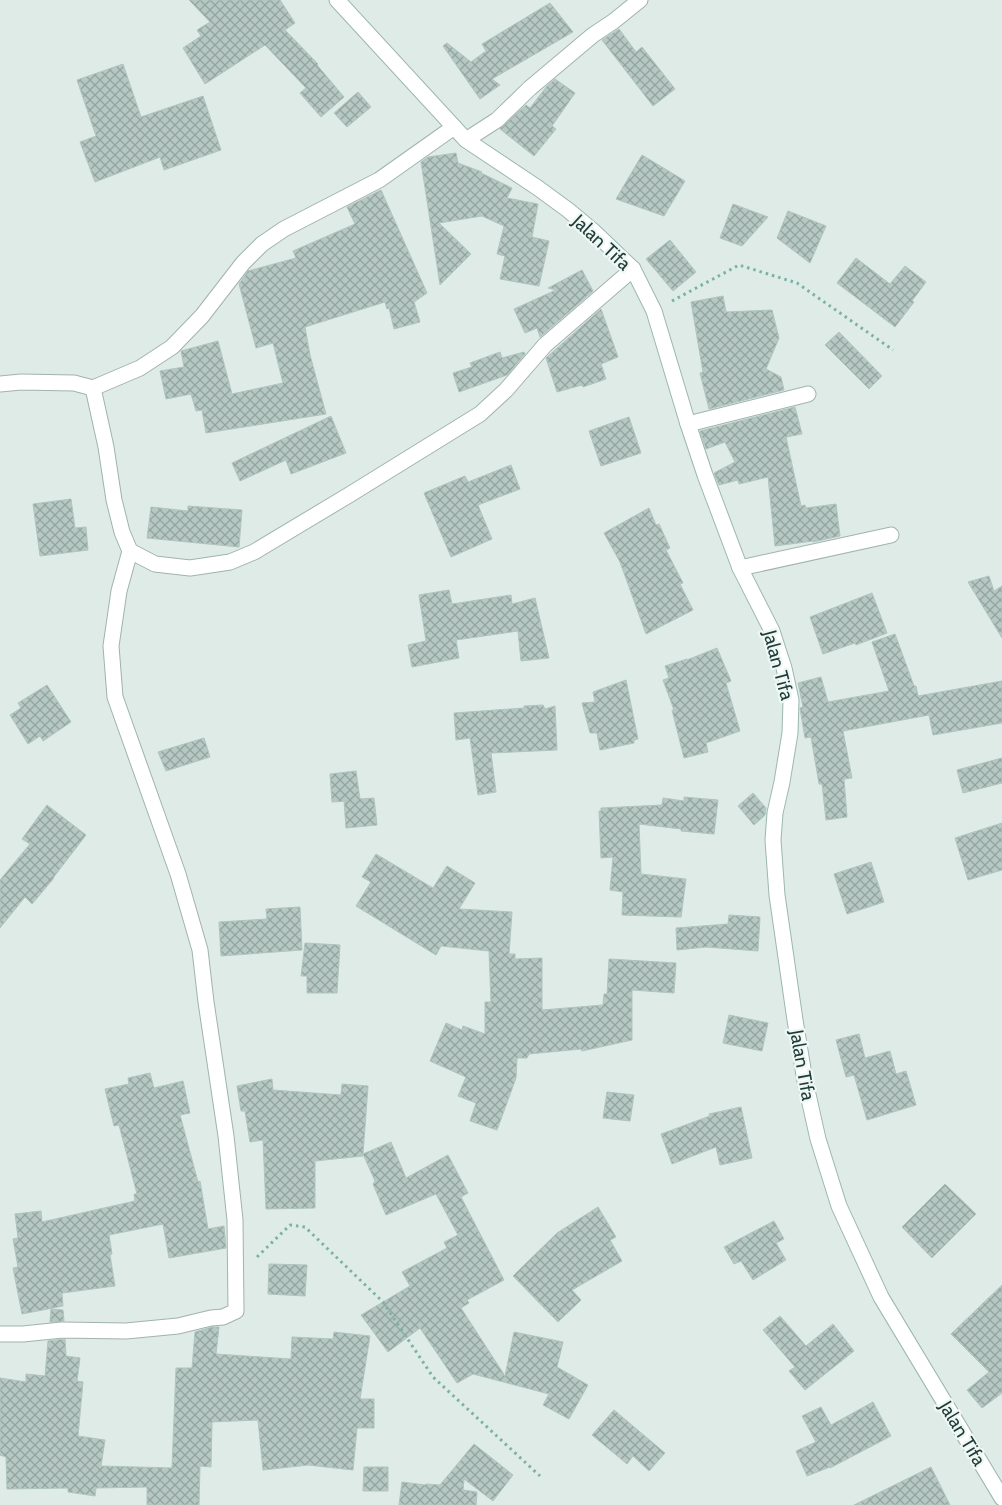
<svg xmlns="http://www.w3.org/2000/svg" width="1002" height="1505" viewBox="0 0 1002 1505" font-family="Cabin,sans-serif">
  <defs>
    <pattern id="building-cross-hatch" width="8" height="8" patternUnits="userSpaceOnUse" patternTransform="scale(1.25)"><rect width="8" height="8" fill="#b6c8c3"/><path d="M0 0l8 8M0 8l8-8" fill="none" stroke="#93a49f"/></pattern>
  </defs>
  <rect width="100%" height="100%" fill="#deebe6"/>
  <g fill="url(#building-cross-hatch)" stroke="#b0c5be">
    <path d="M189,0h91l15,23 -10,7 33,34 -1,1 27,32 -23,20 -21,-24 6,-5 -41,-43 -60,39 -22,-36 18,-12 -4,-6 13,-8z"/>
    <path d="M550,3l23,29 -81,47 8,6 -20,14 -37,-53 4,-3 24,19 15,-11 -4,-7z"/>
    <path d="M619,29l17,23 6,-5 33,42 -22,17 -51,-66z"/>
    <path d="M123,64l18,53 62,-21 18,54 -57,20 -4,-13 -65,25 -15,-40 16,-6 -19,-56z"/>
    <path d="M555,79l20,14 -23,33 4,3 -22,27 -34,-27 26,-24 4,3 17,-22z"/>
    <path d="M358,92l13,15 -24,20 -13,-14z"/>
    <path d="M456,153l2,10 24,9 -1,1 31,15 -5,10 31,6 -6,33 17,4 -10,45 -39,-7 5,-23 -8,-2 7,-28 -22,-10 -43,7 32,31 -31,31 -19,-123 7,-5z"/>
    <path d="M642,155l43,26 -21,35 -48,-17z"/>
    <path d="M381,190l46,103 -13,9 6,20 -26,7 -5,-21 -2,1 -2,-7 -80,25 5,28 16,59 -120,19 -4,-23 -6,1 -5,-17 -25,5 -6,-28 24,-4 -3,-16 37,-10 14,53 51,-11 -10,-40 -17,5 -17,-64 9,-13 48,-13 -3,-7 62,-27 -8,-17z"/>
    <path d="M733,204l35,13 -26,29 -22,-8z"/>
    <path d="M788,211l38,15 -16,37 -33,-25z"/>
    <path d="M670,240l26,32 -23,19 -27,-32z"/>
    <path d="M856,258l34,26 15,-18 21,16 -14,19 2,1 -19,25 -58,-44z"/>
    <path d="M582,270l11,21 -53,46 -3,-9 -12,5 -11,-24 42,-19 -8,-2z"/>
    <path d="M723,296l3,16 46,-2 7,28 -13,31 15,8 3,13 -75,19 -9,-36 3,-1 -12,-70z"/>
    <path d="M601,309l17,48 -17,7 5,15 -23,8 -1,-2 -25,7 -11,-34z"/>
    <path d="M839,332l43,44 -13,13 -44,-44z"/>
    <path d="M500,352l2,6 22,-6 1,2 -18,21 -48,17 -6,-19 19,-6 -2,-4z"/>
    <path d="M795,407l7,27 -16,3 15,69 4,-1 1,3 30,-4 4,32 -27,6v-1l-38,5 -7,-69 -29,7 -1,-4 -19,5 -5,-12 21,-11 -10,-20 -19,7 -6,-18z"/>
    <path d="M331,416l15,37 -55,21 -5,-14 -46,21 -8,-18z"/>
    <path d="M629,417l12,36 -40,13 -12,-35z"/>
    <path d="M511,465l9,24 -42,16 14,34 -41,18 -27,-64 41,-17 3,6z"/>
    <path d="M71,499l4,29 11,-1 2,23 -48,6 -7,-52z"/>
    <path d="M188,506l54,4 -3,37 -92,-9 4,-31 37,4z"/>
    <path d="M649,508l7,17 3,-1 11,24 -4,2 17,33 -3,1 13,26 -47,24 -26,-72 -16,-29z"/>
    <path d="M989,576l5,15 8,-5v52l-34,-56z"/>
    <path d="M449,590l3,14 59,-9 1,9 23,-6 14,60 -28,3 -3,-30 -62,9 3,18 -47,9 -4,-22 18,-4 -7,-46z"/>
    <path d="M872,593l15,40 -31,12 -1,-2 -32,11 -13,-37z"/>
    <path d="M895,634l19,52h2l2,10 84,-15v42l-69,12 -4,-20 -86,16 9,47 -8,1 3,38 -21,3 -4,-36h-3l-8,-47 -6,1 -5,-30 3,-1 -5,-24 23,-6 7,25 61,-11 -17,-49z"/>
    <path d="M717,648l14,33 -5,2 14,48 -34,12 2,9 -24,6 -12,-48h2l-11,-30 6,-2 -4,-12 22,-7v1z"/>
    <path d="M626,680l12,59 -4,1v3l-34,7 -3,-17h-7l-8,-30 13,-1 -2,-10z"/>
    <path d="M47,685l24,37 -28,19 -3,-5 -12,8 -18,-29 11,-7 -3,-5z"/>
    <path d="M543,705l2,4 10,-3 2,44 -66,3 5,39 -18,3 -8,-57 -14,2 -2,-27 70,-5v-2z"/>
    <path d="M204,738l6,19 -44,14 -8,-19z"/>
    <path d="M1002,758v25l-39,10 -6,-23z"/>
    <path d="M356,771l4,28 14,-1 3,27 -31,3 -2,-27h4l-16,1 -2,-28z"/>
    <path d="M753,793l13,15 -1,7 -11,10 -16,-19z"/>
    <path d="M684,797l34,3 -4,34 -33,-3v-2l-42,-5 2,50 45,5 -5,38 -59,-2 1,-23 -13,-2 3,-33 -12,1 -2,-47h2v-3l61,-3 1,-7 21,3z"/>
    <path d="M47,805l39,30 -33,43h1l-22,26 -7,-7 -25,31v-48l30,-36 -8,-5z"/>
    <path d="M1002,823v47l-34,10 -13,-42z"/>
    <path d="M376,854l57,34 14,-22 28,17 -16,26 53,3 -3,42h6v5l27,-1v52l61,-5 1,-11h3l2,-35 67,4 -2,30 -42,-3v50l-50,11 -1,-2 -52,5 -2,4h-10l-1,20 -19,52 -27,-9 6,-18 -18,-7 8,-19 -36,-16 16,-38 16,7 1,-4 22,8v-32h6l-2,-51 -48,-5 -5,9 -80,-49 15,-24 -9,-5z"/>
    <path d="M871,862l13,40 -37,12 -13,-40z"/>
    <path d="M300,907l2,43 -81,6 -2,-34 48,-3 -1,-10z"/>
    <path d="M729,915l31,2 -2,34 -52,-4 -29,3 -1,-22 52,-4z"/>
    <path d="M305,943l35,2 -3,48h-30v-17h-6z"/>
    <path d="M729,1015l39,8 -6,28 -39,-8z"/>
    <path d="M859,1034l6,24 25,-7 6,23 10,-3 10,34 -49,15 -13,-45 -8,2 -10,-37z"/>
    <path d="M150,1073l4,15 29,-7 7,32 -10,2 18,67 2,-1 8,48 16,-3 2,22 -57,10 -6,-34 -54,11 3,19 -2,1 5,31 -53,7 1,13 -41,8 -9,-46 5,-1 -5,-28 5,-1 -3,-24 26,-3 1,11 93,-21 -1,-7h3l-18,-69 -5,1 -9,-37 24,-5 -1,-6z"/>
    <path d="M272,1079l1,11 68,5 1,-11 26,2 -5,68 28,-12 15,36 42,-23 20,38 -7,4 43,83 -37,20 2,3 -8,5 44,68 9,-44 49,10 -6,25 31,18 -19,34 -26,-14 6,-11 -76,-20 -16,9 -37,-55 -32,24 -27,-37 49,-29 -8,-14 45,-24 -3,-6 14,-7 -22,-41 -50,21 -13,-31 2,-3 -12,-27v2l-48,5v47l-49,1 -3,-69 -13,2 -5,-31h-4l-4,-25z"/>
    <path d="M607,1092l27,3 -4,26 -27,-3z"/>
    <path d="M741,1107l11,51 -32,7 -4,-18 -44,17 -11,-30 49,-18 -1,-2z"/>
    <path d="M945,1184l31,30 -44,44 -30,-31z"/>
    <path d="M598,1207l18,30 -6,3 12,21 -50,29 9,10 -23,22 -45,-46 44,-43z"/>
    <path d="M774,1221l10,18 -8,4 10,17 -33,20 -12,-19 -7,3 -10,-17z"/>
    <path d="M269,1264l38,1 -2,31 -37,-2z"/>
    <path d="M1002,1285v108l-20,15 -15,-18 22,-18 -38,-38z"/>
    <path d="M51,1309l12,1 1,11 -14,1z"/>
    <path d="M780,1316l26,30 27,-22 21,27 -49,39 -16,-19 6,-4 -32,-37z"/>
    <path d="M212,1327h7l-3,27 75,5 1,-22 41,2 1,-7 36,4 -10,63h14v29h-17l-4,42 -45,-5 -45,5 -5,-50 -46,2 -1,45 -11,-1 -1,39h-52v-18l-51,1 -1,8 -27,-4v-4l-61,1 -1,-32 -6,-2v-77l26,4v-8l19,2 3,-35 17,-2 1,17 14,2 -3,23 6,1 -5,54 27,4 -4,26 71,2 4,-100h16l3,-36z"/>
    <path d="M873,1402l18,34 -61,32v-1l-23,9 -11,-25 20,-9 -14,-26 19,-9 10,18z"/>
    <path d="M614,1410l51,43 -16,18 -16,-15 -6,8 -35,-29z"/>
    <path d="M474,1444l39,31 -20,26 -29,-22 -1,11 14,2 -1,13h-77l3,-23 23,3 1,-1 14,1z"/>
    <path d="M364,1467h24v24h-25z"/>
    <path d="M931,1467l19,38h-96z"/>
  </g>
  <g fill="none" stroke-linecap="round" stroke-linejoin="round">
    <defs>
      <g id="street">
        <path d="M466,140l31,-20 33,-32 63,-53 21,-14 26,-21"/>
        <path d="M0,384l21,-2 53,1 19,5 13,59 8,53 8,32 8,19 25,13 35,4 40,-6 24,-10 95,-57 131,-81 26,-24 39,-45 88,-76"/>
        <path d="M93,388l47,-20 32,-21 30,-31 41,-53 19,-19 22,-15 95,-49 75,-53"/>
        <path d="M688,424l120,-30"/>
        <path d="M740,568l151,-33"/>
        <path d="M0,1334h23l39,-4 64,1 52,-5 33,-8 12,-1 13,-6 -1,-91 -9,-84 -20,-134 -6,-52 -22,-76 -63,-177 -4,-51 8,-55 11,-40"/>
      </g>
      <path id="secondary" d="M337,0l129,140 72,48 30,22 24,20 41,39 21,42 34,113 17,51 35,93 32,63 12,37 7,32 -1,33 -8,49 -7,31 -2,27 4,55 18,125 10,61 13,58 21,67 42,91 121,201"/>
    </defs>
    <use href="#street" stroke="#a1b3ae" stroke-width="17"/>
    <use href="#secondary" stroke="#9cb7b0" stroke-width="17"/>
    <g stroke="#7cb1a6" stroke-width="3" stroke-dasharray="2.5 4" stroke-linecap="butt">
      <path d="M672,301l67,-36 58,18 96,67"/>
      <path d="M257,1257l33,-32 15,2 78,75 50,75 107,99"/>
    </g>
    <use href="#street" stroke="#fff" stroke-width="15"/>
    <use href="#secondary" stroke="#fff" stroke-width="15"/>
  </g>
  <g text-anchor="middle" stroke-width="4.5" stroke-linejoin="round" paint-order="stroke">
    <g font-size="19" fill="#1e3b37" stroke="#eef7f4">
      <text transform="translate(602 242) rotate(43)" y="7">Jalan Tifa</text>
      <text transform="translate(779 665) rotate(75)" y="7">Jalan Tifa</text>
      <text transform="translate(803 1065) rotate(80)" y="7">Jalan Tifa</text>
      <text transform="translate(963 1433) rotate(59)" y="7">Jalan Tifa</text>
    </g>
  </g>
</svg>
